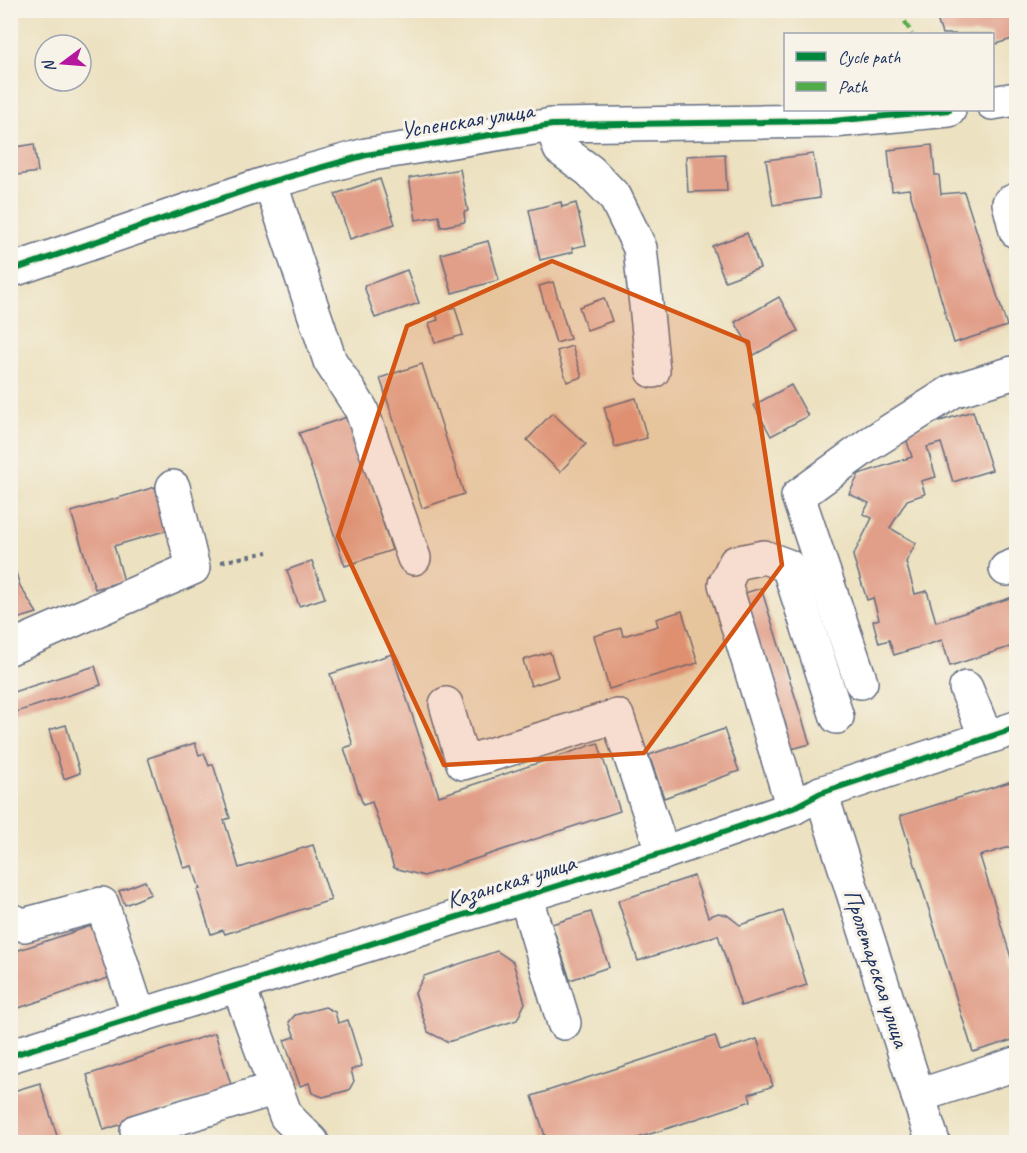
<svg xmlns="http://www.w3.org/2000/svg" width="1027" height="1153" viewBox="0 0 1027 1153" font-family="Caveat,sans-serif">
  <rect width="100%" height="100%" fill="#f7f3e8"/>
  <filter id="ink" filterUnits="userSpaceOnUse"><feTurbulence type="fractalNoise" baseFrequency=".0167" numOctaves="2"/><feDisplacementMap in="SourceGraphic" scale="12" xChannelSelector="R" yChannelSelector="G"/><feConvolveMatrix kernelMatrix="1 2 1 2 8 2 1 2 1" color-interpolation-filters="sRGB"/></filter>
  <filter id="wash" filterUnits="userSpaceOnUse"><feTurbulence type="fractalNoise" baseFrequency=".008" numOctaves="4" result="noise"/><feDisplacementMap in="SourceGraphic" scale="24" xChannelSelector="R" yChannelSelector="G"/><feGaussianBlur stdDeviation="1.35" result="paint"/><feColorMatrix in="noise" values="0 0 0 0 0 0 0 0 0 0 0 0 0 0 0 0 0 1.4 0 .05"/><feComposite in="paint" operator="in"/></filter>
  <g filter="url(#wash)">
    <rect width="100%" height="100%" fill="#ece1c0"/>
    <g id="blocks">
      <g fill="#e19f89">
        <path d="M934,10h79l3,28 -24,7v-11h-50z"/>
        <path d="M34,144l4,28 -28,4v-28z"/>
        <path d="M932,145l3,30h4l2,19 23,-2 43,134 -53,17 -45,-154 -17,2 -4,-41z"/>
        <path d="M725,154l2,37 -39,1 -2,-36z"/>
        <path d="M813,154l7,44 -47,7 -7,-45z"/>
        <path d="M460,169l8,42 -4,1 1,10 -24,5 -2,-11 -23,4 -7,-42z"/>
        <path d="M380,179l15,45 -45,15 -15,-45z"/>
        <path d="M561,202l1,5 14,-4 10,42 -14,3 1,4 -33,8 -11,-50z"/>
        <path d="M747,233l13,35 -35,13 -13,-35z"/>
        <path d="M488,241l11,39 -47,13 -11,-39z"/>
        <path d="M407,270l12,33 -44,15 -11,-32z"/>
        <path d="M553,282l17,57 -14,4 -17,-57z"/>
        <path d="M779,297l19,34 -44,24 -19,-33z"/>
        <path d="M604,298l8,23 -25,9 -8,-23z"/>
        <path d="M455,307l8,28 -28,8 -6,-20 9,-3 -2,-7z"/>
        <path d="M572,346l10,31 -15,5 -10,-31z"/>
        <path d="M422,364l42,130 -42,14 -42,-130z"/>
        <path d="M791,385l17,31 -37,20 -17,-31z"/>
        <path d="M636,398l11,40 -32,9 -11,-40z"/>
        <path d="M973,411l19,59 -39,12 -12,-39 -14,4 9,30 -15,4 4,13 -18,6 -17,28 26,15 -10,19 9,32 12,-3 9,31 80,-26v49l-66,21 -8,-26 -48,15 -5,-15 -10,3 -6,-22 6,-2 -6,-21 -6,2 -14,-44 19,-38 -9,-4 6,-11 -20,-9 10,-20 53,-17 -8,-25z"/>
        <path d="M552,413l34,31 -26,28 -33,-32z"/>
        <path d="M347,417l45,133 -47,16 -46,-133z"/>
        <path d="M155,487l13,43 -54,16 10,35 -29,8 -24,-77z"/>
        <path d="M10,553l10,33 17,27 -27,8z"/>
        <path d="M312,561l13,37 -26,8 -12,-36z"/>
        <path d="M761,588l49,156 -22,6 -49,-155z"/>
        <path d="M682,611l16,52 -89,26 -15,-53 27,-8 2,8 35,-10 -2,-7z"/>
        <path d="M550,652l8,25 -27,9 -8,-26z"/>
        <path d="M392,654l47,142 159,-53 22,68 -196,65 -30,-8 -22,-66 -9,3 -19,-57 9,-3 -23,-71z"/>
        <path d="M95,666l6,19 -91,29v-21z"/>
        <path d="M66,725l14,48 -16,6 -15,-49z"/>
        <path d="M724,729l15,42 -75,27 -15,-43z"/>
        <path d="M195,743l4,12 5,-2 5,13 4,-2 17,54 -6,2 15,48 74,-23 18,55 -106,34 -2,-4 -12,4 -14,-44 3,-1 -8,-23 -8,2 -36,-110z"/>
        <path d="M1016,780v65l-36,11 36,118v65l-43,13 -73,-236z"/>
        <path d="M694,876l14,41 10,-4 9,2 13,10 43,-14 24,74 -66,21 -23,-71 -80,26 -20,-60z"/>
        <path d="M145,881l6,13 -26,11 -6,-14z"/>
        <path d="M591,912l18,55 -39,13 -18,-56z"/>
        <path d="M94,925l17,52 -101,34v-58z"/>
        <path d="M497,951l16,11 12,41 -8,17 -69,22 -20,-10 -13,-39 9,-17z"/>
        <path d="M325,1007l10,5 3,11 10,-3 14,46 -11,4 3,11 -5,9 -26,7 -11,-4 -3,-10 -9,3 -16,-46 11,-3 -6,-15 6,-7z"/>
        <path d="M215,1033l17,55 -128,42 -17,-55z"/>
        <path d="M715,1036l5,15 37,-12 16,47 -24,8 2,7 -116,38 1,3h-89l-15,-46z"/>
        <path d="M40,1083l19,59h-49v-50z"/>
      </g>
    </g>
  </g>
  <g filter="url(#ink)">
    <use href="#blocks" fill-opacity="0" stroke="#646d80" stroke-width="1.5"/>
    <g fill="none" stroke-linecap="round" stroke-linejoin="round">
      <defs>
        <g id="minor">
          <path d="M992,103l24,-4"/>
          <path d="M552,125l8,24 30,22 25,26 25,51 13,123"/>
          <path d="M270,182l60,179 31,48 53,149"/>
          <path d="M1016,200l-7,3 7,28"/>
          <path d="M10,271l260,-89 96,-27 186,-30 281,-4 116,-11"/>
          <path d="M1006,569l10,-4"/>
          <path d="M10,648l183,-80 -20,-81"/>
          <path d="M861,682l-63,-186 73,-53 82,-52 63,-19"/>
          <path d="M966,688l20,49"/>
          <path d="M446,704l17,59 154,-47 46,137"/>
          <path d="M821,793l112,349"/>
          <path d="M793,808l-68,-224 10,-21 29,-6 24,9 49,151"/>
          <path d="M525,895l39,128"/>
          <path d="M10,920l14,5 78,-21 37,112"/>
          <path d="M238,985l48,131 26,26"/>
          <path d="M10,1056l653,-203 130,-45 28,-15 195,-65"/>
          <path d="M918,1096l98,-32"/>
          <path d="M137,1131l139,-43"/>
        </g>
      </defs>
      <use href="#minor" stroke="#646d80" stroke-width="36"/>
      <path stroke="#646d80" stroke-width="4" stroke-dasharray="4.5 4.5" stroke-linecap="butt" d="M221,562l47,-10"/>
      <use href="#minor" stroke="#fff" stroke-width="33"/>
      <path stroke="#52ab49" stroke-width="4.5" stroke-dasharray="9 4.5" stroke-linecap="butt" d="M898,10l14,24"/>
      <defs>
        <g id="cycleway">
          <path d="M10,271l260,-89 96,-27 186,-30 281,-4 116,-11"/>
          <path d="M10,1056l653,-203 130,-45 28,-15 195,-65"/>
        </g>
      </defs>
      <use href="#cycleway" stroke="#f7f3e8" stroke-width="10"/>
      <use href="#cycleway" stroke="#00873e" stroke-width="6"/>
    </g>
  </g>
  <path fill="#d45514" fill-opacity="0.2" stroke="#d45514" stroke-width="4.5" stroke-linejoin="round" d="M552,261l196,81 34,223 -138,188 -200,12 -106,-229 69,-210z"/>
  <g text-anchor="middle" stroke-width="6" stroke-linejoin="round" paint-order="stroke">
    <g font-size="24" fill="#1b2f5e" stroke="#f7f3e8">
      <text transform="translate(467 120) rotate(-9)" y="8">Успенская улица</text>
      <text transform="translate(511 881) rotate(-17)" y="8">Казанская улица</text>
      <text transform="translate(877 968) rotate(72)" y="8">Пролетарская улица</text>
    </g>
  </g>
  <rect width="1027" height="1153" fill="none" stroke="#f7f3e8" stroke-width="36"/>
  <rect x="784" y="33" width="210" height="78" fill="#f7f3e8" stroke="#9fa5b1" stroke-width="1.5"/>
  <rect x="796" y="52" width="30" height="9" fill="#00873e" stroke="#9fa5b1" stroke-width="1.5"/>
  <text x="838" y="63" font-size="18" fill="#1b2f5e">Cycle path</text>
  <rect x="796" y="82" width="30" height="9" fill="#52ab49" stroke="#9fa5b1" stroke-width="1.5"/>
  <text x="838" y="93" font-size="18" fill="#1b2f5e">Path</text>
  <g transform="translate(63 63) rotate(254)"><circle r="28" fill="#f7f3e8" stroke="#9fa5b1" stroke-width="1.5"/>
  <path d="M0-4.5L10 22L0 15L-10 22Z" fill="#b5179e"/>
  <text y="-9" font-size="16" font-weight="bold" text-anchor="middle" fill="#1b2f5e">N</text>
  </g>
</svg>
